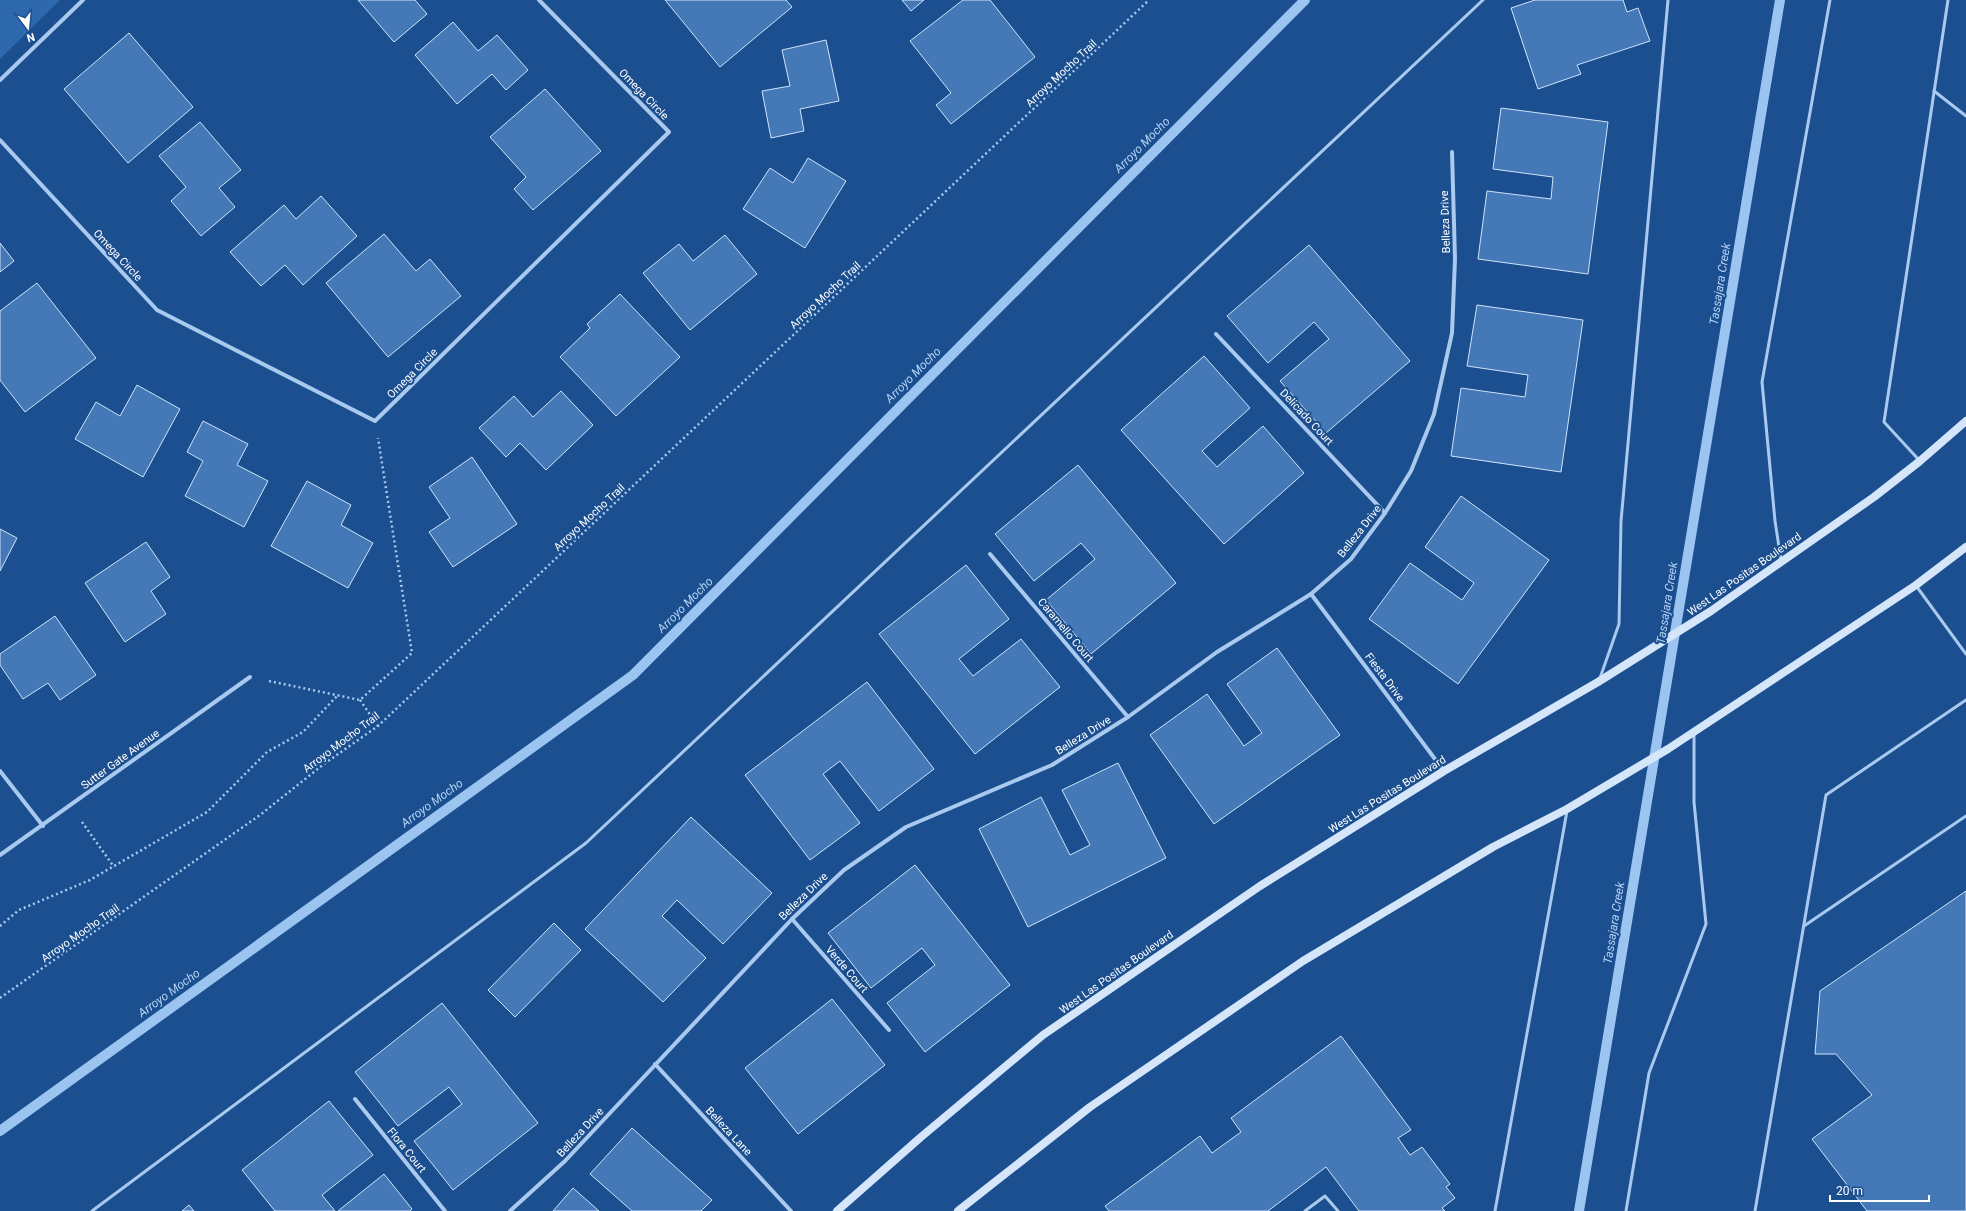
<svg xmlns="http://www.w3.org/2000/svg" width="1966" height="1211" viewBox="0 0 1966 1211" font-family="Roboto,sans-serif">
  <rect width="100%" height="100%" fill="#1b4f8f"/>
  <path fill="#2e69ad" d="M0,0h60l-60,59z"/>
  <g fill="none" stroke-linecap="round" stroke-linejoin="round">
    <g stroke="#9cc4f0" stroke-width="10">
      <path d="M0,1131l633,-456 672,-675"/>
      <path d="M1579,1211l201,-1211"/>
    </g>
  </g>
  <g fill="#4478b7" stroke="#cfe3fa">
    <path d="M358,0h57l12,14 -33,28z"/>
    <path d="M665,0h121l6,7 -72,60z"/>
    <path d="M902,0h22l-13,11z"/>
    <path d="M963,0h27l45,57 -84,67 -15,-19 15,-12 -41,-52z"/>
    <path d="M1535,0h88l4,12 11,-4 12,33 -73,24 4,9 -43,15 -27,-81z"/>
    <path d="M453,22l25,29 19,-16 31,35 -22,20 -14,-16 -35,30 -42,-49z"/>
    <path d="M129,33l64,74 -65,56 -64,-74z"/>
    <path d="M826,40l13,61 -39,8 4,22 -33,7 -9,-47 28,-5 -8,-36z"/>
    <path d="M545,89l56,62 -68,59 -19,-21 12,-12 -36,-40z"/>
    <path d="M1501,108l107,14 -20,152 -110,-15 9,-68 64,8 2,-22 -60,-8z"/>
    <path d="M200,122l41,48 -22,18 16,19 -34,29 -30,-35 15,-14 -27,-31z"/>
    <path d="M808,158l38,23 -41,67 -62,-39 27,-41 23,15z"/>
    <path d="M321,196l36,40 -54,49 -18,-20 -24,21 -31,-34 54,-47 12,14z"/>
    <path d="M384,234l32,37 14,-12 31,37 -73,61 -62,-74z"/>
    <path d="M725,235l32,39 -67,56 -47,-57 36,-29 14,17z"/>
    <path d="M0,243l14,18 -14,11z"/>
    <path d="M1309,245l101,116 -84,72 -46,-52 49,-42 -15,-17 -46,41 -41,-47z"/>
    <path d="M37,283l59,75 -71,54 -25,-32v-69z"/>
    <path d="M620,294l60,63 -64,59 -56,-59 30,-29 -3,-4z"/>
    <path d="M1477,305l106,15 -22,152 -110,-16 10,-68 64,9 3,-22 -61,-9z"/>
    <path d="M1204,356l46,52 -48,43 15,16 46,-41 41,47 -80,71 -103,-114z"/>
    <path d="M137,385l43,24 -37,68 -68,-38 21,-37 24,14z"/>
    <path d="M561,391l32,34 -47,45 -26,-27 -14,14 -27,-29 35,-32 19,21z"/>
    <path d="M203,421l45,23 -11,21 31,16 -24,46 -59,-31 18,-35 -16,-9z"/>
    <path d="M472,457l45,67 -64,43 -24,-35 21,-14 -21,-31z"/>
    <path d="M1078,465l98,118 -85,71 -45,-54 49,-41 -14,-16 -47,38 -39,-47z"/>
    <path d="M307,481l44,24 -10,20 32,18 -25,45 -77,-42z"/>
    <path d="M1461,496l88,64 -91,124 -89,-65 41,-56 52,37 12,-17 -49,-36z"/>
    <path d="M0,529l17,9 -17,33z"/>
    <path d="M146,542l24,35 -19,14 15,23 -41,28 -40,-59z"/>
    <path d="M966,565l43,54 -50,40 14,17 48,-37 39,48 -85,67 -96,-120z"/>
    <path d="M55,616l41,59 -36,25 -12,-17 -25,16 -23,-34v-11z"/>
    <path d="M1277,648l63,87 -126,89 -64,-89 57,-41 37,52 18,-13 -35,-49z"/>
    <path d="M867,682l67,87 -55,42 -39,-50 -17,13 37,49 -50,37 -65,-85z"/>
    <path d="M1118,763l48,95 -138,69 -49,-98 62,-32 29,58 20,-10 -28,-55z"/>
    <path d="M691,817l81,76 -49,51 -46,-44 -15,16 44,42 -43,44 -78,-73z"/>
    <path d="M915,865l95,120 -85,67 -38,-49 48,-38 -13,-17 -51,40 -43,-55z"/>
    <path d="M1966,891v320h-99l-55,-72 60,-44 -36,-41h-21l5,-63z"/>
    <path d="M554,923l27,27 -66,67 -27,-27z"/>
    <path d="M832,999l53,66 -87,69 -53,-66z"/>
    <path d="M442,1003l96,120 -85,67 -39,-49 48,-37 -13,-17 -51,39 -43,-54z"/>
    <path d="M1341,1036l70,94 -13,8 12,17 12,-8 28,37 -4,3 9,11 -13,10 3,3h-86l-33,-44 -58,44h-159l-4,-5 95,-70 12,17 29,-21 -10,-14z"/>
    <path d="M329,1101l44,54 -51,40 13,16h-60l-33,-41z"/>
    <path d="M632,1128l80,72 -11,11h-69l-42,-37z"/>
    <path d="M384,1174l28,35 -2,2h-72z"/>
    <path d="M573,1188l26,23h-46z"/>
    <path d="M189,1205l5,6h-12z"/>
  </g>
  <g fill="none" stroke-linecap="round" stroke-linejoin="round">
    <g stroke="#a9c9ee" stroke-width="2.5" stroke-dasharray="2 3" stroke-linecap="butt">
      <path d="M269,681l91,19 52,-47 -34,-215"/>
      <path d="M360,700l18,26"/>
      <path d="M82,822l32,45"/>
      <path d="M0,926l19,-16 71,-30 117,-68 60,-60 36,-20 34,-36"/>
      <path d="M0,998l260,-183 64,-51 54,-38 771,-726"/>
    </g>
    <g stroke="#a9c9ee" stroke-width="3">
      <path d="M1934,91l32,25"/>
      <path d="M1919,460l-35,-38 64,-422"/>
      <path d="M1781,560l-6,-39 -13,-139 68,-382"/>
      <path d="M1917,587l49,67"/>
      <path d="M1600,678l19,-54 2,-103 47,-521"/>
      <path d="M1804,926l162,-110"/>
      <path d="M92,1211l494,-368 897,-843"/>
      <path d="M1305,1211l20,-15 13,15"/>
      <path d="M1495,1211l72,-400"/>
      <path d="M1626,1211l23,-138 57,-149 -12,-122v-69"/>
      <path d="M1755,1211l71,-416 140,-95"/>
    </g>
    <g stroke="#a9c9ee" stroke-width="4">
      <path d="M0,80l83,-80"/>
      <path d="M0,140l157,170 218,111 294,-289 -130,-132"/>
      <path d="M1216,334l169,179"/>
      <path d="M990,554l138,163"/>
      <path d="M1311,594l133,177"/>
      <path d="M0,771l43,55"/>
      <path d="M0,855l250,-178"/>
      <path d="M792,919l97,111"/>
      <path d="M655,1064l136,147"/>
      <path d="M355,1099l90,112"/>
      <path d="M510,1211l55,-50 227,-242 52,-49 62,-43 146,-62 76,-48 89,-65 94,-58 40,-35 34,-46 26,-42 23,-57 18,-81 3,-74 -3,-107"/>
    </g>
    <g stroke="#d6e6fa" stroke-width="8">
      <path d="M837,1211l84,-74 122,-102 217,-149 184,-115 154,-89 113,-71 163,-114 46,-36 46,-40"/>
      <path d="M958,1211l132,-104 213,-146 190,-114 74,-38 101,-60 248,-164 50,-38"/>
    </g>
  </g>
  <g text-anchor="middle" stroke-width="4" stroke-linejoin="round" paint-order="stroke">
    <g font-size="11" fill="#fff" stroke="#1b4f8f">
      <text transform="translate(1061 73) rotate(-43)" y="4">Arroyo Mocho Trail</text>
      <text transform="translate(644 94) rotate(46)" y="4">Omega Circle</text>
      <text transform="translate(1445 222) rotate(-92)" y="4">Belleza Drive</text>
      <text transform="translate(118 255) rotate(47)" y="4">Omega Circle</text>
      <text transform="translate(825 295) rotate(-43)" y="4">Arroyo Mocho Trail</text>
      <text transform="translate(412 373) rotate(-45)" y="4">Omega Circle</text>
      <text transform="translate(1307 417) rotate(47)" y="4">Delicado Court</text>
      <text transform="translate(589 517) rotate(-43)" y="4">Arroyo Mocho Trail</text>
      <text transform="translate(1359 531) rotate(-52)" y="4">Belleza Drive</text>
      <text transform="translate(1744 574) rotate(-35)" y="4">West Las Positas Boulevard</text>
      <text transform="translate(1066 630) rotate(50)" y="4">Caramello Court</text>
      <text transform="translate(1385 677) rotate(53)" y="4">Fiesta Drive</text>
      <text transform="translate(1083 735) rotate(-32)" y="4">Belleza Drive</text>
      <text transform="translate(341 742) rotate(-37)" y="4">Arroyo Mocho Trail</text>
      <text transform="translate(120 759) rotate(-36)" y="4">Sutter Gate Avenue</text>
      <text transform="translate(1387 794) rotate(-32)" y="4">West Las Positas Boulevard</text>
      <text transform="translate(803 896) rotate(-44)" y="4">Belleza Drive</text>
      <text transform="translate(80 933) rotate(-35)" y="4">Arroyo Mocho Trail</text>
      <text transform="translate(847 969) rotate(49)" y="4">Verde Court</text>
      <text transform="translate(1116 972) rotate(-35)" y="4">West Las Positas Boulevard</text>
      <text transform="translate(729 1131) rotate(47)" y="4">Belleza Lane</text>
      <text transform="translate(580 1132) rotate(-47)" y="4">Belleza Drive</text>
      <text transform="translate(407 1150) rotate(51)" y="4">Flora Court</text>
    </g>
    <g font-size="12" font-style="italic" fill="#b5d3f5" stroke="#1b4f8f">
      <text transform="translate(1142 145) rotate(-45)" y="4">Arroyo Mocho</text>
      <text transform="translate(1720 284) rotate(-81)" y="4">Tassajara Creek</text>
      <text transform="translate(913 375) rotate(-45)" y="4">Arroyo Mocho</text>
      <text transform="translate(1667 603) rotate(-81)" y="4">Tassajara Creek</text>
      <text transform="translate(685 605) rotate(-45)" y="4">Arroyo Mocho</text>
      <text transform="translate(432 803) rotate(-36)" y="4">Arroyo Mocho</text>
      <text transform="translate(1614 923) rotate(-81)" y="4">Tassajara Creek</text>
      <text transform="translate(169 993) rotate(-36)" y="4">Arroyo Mocho</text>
    </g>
  </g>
  <g transform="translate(28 28) rotate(164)" stroke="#1b4f8f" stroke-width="3" paint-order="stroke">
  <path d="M0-3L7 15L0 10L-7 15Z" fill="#ffffff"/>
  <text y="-6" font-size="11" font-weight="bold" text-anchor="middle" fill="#ffffff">N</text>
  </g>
  <path d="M1830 1195v6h99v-6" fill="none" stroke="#ffffff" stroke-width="2"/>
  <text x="1836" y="1195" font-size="12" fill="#ffffff" stroke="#1b4f8f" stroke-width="3" paint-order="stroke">20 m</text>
</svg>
